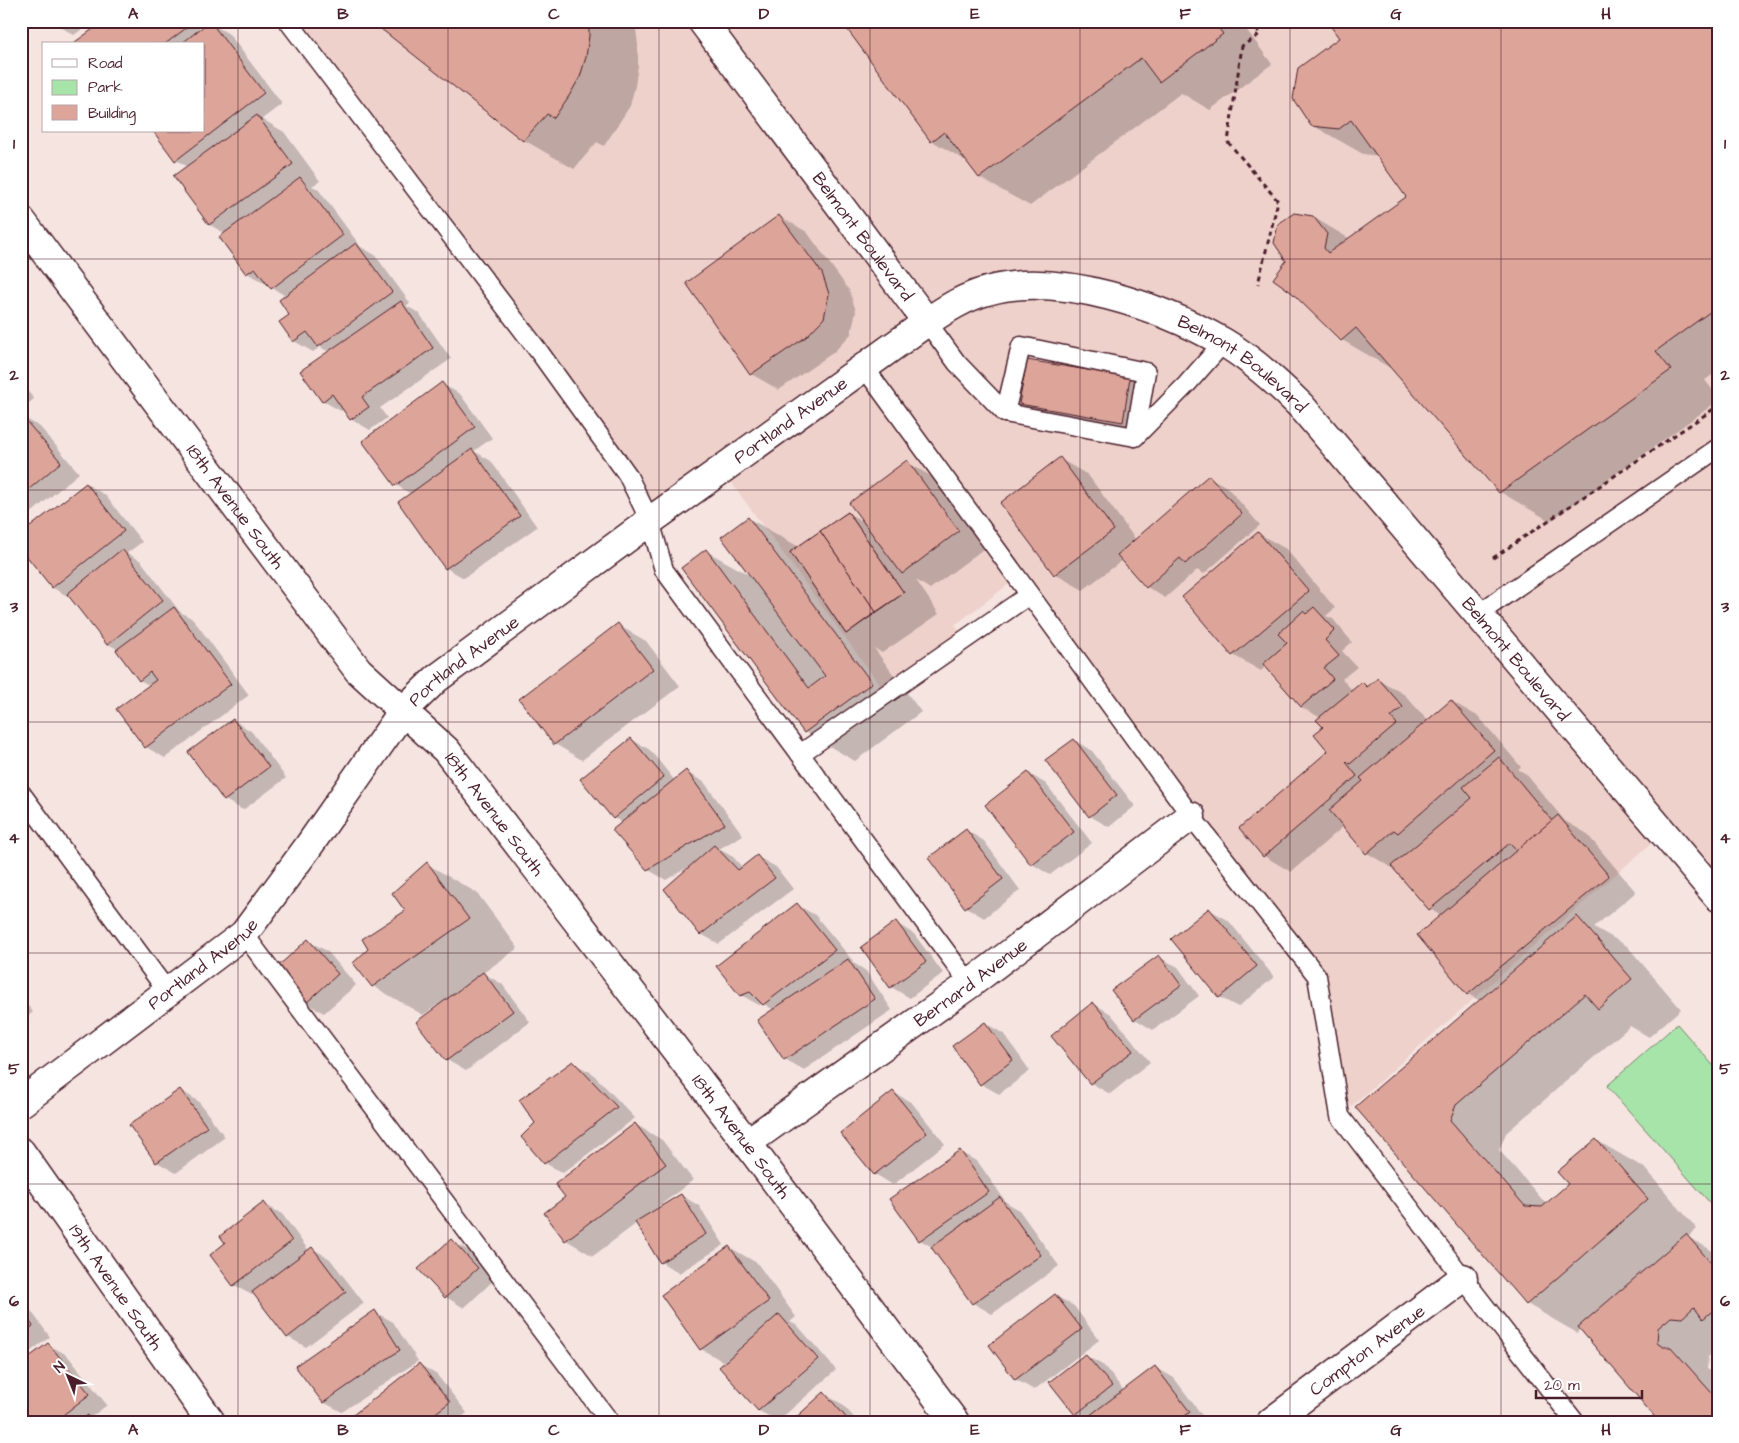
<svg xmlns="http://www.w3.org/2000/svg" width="1739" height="1443" viewBox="0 0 1739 1443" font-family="'Architects Daughter',sans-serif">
  <rect width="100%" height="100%" fill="#f5e4e0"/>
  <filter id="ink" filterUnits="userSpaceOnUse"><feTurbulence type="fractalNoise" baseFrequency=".02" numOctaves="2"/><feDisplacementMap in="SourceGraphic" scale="10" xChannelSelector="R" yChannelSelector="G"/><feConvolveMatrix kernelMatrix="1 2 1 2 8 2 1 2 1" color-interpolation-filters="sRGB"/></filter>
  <g filter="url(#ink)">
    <path fill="#eed1cb" d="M288,21h1430v876l-55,-64 -323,283 -23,-140 -300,-398 -62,47 14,17 -78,58 -169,-230 -72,51 -23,-47z"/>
    <path fill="#a7e4aa" stroke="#78826a" d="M1677,1024l41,47v141l-111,-126z"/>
    <g fill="#0003">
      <path d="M54,21h39l-19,14 -18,-11z"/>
      <path d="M106,21h89l6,9 9,-7 19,11 53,70 -20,15 22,13 36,49 -8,5 6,3 43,58 14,8 35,48 -4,3 13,7 32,46 -71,49 7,10 -17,12 -19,-11 -7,-10 -3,2 -18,-10 6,-49 -9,-5 -7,5 -19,-11 -13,-19 10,-7 -5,-19 -14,-8 -4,-6 -2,2 -19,-11 -26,-35 5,-4 -16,-9 -35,-49 13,-9 -12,-7 28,-29v-87h-126z"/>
      <path d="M373,21h262l3,24v21l-3,20 -5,20 -26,40 -7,-4 -23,27 -50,-29z"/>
      <path d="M842,21h398l32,43 -62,46 -29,-17 -151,113 -50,-28 -12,-16 -36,-21z"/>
      <path d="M1718,21v350l-13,9 13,17v4l-168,120 -50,-29 -107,-124 -1,1 -50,-29 -50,-49 -5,-30 26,-44 37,22 57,-42 -29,-41 -15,-2 -51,-29z"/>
      <path d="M779,216l28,16 42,58 7,21 -5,23 -17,18 -55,38 -28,-16 -64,-90z"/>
      <path d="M1028,361l102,17 18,11 -7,42 -102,-17 -19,-11z"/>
      <path d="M21,383l13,16 -13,10z"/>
      <path d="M442,384l18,10 32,44 -18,13 17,10 46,66 -73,51 -18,-10 -35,-74 -15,-9z"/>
      <path d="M21,416l19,11 39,46 -49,41 -9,-5z"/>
      <path d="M1060,459l28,16 48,65 73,-63 18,10 33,38 -56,49 -7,-4 -32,28 -18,-11 -24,-27 -40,30 -28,-16 -53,-71z"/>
      <path d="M907,462l27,16 52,69 -56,42 -14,-9 23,34 -57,39 -8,-5 47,64 -66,49 -50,-29 -123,-164 24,-17 47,26 -5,-59 51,29 49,-34 19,11z"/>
      <path d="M86,484l19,11 37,47 -15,11 14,8 39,51 13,7 56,76 -84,63 -19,-11 -28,-38 32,-23 -10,-6 -21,-30 -11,-6 -37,-46 -18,-10 -32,-41z"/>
      <path d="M1258,533l28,16 49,59 -9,8 7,3 19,23 -10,9 15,16 -15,12 11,12 9,-7 6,3 10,-8 27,16 23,26 23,-20 28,16 42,50 -3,2 8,5 39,47 21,12 50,59 -42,35 33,19 54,63 -32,28 -19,-11 -124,107 -7,17 48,55 23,-20 26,-45 50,29 51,60 -9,8 30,17v95l-10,8 -1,12 11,6v47l-137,-93 -4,4 -50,-29 -170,-197 123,-106 -12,-7 -27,-78 -11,-7 -36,-40 -27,-16 -23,-27 -53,46 -27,-16 66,-105 -6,-23 -3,-10 -20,-11 -35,-41 -5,5 -28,-16 -50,-58z"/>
      <path d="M618,625l28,16 34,45 -98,74 -27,-16z"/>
      <path d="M233,720l18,11 35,47 -43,32 -18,-10z"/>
      <path d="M631,739l19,11 25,31 11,-9 18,10 39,53 -24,14 14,8 10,11 15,-11 18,10 17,22 -74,55 -18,-10 -11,-68 -24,14 -19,-11 -24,-46 -9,-5z"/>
      <path d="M1074,740l18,11 43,55 -26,21 -19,-11 -43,-55z"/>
      <path d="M1028,773l18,11 46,59 -42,32 -18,-11z"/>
      <path d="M966,830l18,11 36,49 -36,28 -18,-11z"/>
      <path d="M427,864l50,29 41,55 -35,25 19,11 28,38 -64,49 -19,-11 -29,-38 21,-15 -2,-2 -14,10 -50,-29z"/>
      <path d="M797,905l18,10 38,46 -1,1 14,9 26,39 -88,60 -19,-11 -26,-39 15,-10 -10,-6 -5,1 -18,-10z"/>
      <path d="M1210,910l18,10 46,57 -36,30 -19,-10z"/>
      <path d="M896,923l18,11 29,39 -33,25 -19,-11z"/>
      <path d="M308,941l19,10 29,34 -32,28 -18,-10z"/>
      <path d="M1159,957l19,10 21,29 -46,34 -18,-11z"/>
      <path d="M21,998l12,14 -12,10z"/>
      <path d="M1093,1003l18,11 39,48 -40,32 -19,-11 -39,-47z"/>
      <path d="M985,1023l19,11 26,37 -31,23 -18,-10z"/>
      <path d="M573,1063l19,10 43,45 -72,55 -18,-10 -8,-40z"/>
      <path d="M180,1090l18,11 27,36 -49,36 -19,-11 -26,-36z"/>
      <path d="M893,1092l19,11 33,41 -52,41 -18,-11z"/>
      <path d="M635,1124l27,16 31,40 -39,30 1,1 26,-16 18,11 25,39 -45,28 -18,-11 -24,-39 -44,33 -27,-16 1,-43z"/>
      <path d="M960,1152l18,10 28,40 13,8 40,56 -67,48 -19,-11 -39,-55 -14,-8z"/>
      <path d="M264,1204l18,10 27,37 3,-3 18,11 34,44 -58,44 -18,-10 -33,-44 -3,2 -19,-10z"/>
      <path d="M451,1241l19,10 25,28 -31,29 -18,-11z"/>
      <path d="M729,1247l28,16 39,54 -6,5 8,4 38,44 -58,51 -19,-10 -38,-44 5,-4 -25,-14z"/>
      <path d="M1056,1296l18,10 25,34 -65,50 -19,-11z"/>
      <path d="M21,1297l29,40 -29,21z"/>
      <path d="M375,1312l18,10 25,39 -76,51 -19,-10z"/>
      <path d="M49,1345l18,10 40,50 -17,13 7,4h-76z"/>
      <path d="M1085,1355l19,11 20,25 31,-24 19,11 33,44h-124l3,-3 -10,-5z"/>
      <path d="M419,1364l18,11 30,38 -11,9h-105z"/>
      <path d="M824,1394l18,10 16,18h-66z"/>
    </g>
    <g fill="#dda499" stroke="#4a1f2b">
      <path d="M104,21h81l4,5 -24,18h-89l-1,-2z"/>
      <path d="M210,21l54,72 -89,68 -22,-30h51v-87h-23z"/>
      <path d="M371,21h218v15l-3,21 -6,20 -11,19 -15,22 -7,-4 -24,27z"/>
      <path d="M841,21h372l10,13 -64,48 -18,-24 -162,120 -35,-46 -13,10z"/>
      <path d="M1327,21h391v285l-62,45 15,19 -172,123 -143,-165 -15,13 -50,-49 -18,-13 13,-18 -12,-18 4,-19 16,-11 19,3 14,18 -3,14 4,5 78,-56 -55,-77 -12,9 -28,-3 -18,-27 5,-31 41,-30z"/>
      <path d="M257,115l36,49 -84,61 -36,-49z"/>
      <path d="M300,177l43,58 -72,54 -16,-21 -9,6 -27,-37z"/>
      <path d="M779,215l43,58 7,21 -5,24 -18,19 -56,38 -64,-92z"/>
      <path d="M356,243l36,49 -74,55 -11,-15 -14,10 -14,-20 10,-7 -10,-15z"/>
      <path d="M401,301l32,47 -71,49 7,10 -19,13 -18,-26 -10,8 -22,-31z"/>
      <path d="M1027,360l103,17 -7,45 -104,-18z"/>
      <path d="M442,382l33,45 -80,59 -33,-45z"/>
      <path d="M21,415l40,47 -40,34z"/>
      <path d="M472,449l48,67 -75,53 -47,-67z"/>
      <path d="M1060,457l54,73 -60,45 -54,-72z"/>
      <path d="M907,460l52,71 -57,43 -53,-71z"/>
      <path d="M1209,475l33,39 -57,50 -5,-6 -34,30 -29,-33z"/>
      <path d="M86,483l38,48 -72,57 -31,-39v-15z"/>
      <path d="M848,512l56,81 -58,41 -56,-82z"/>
      <path d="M848,512l56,81 -28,19 -56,-81z"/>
      <path d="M748,517l124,166 -68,50 -123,-165 25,-19 103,139 16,-12 -104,-139z"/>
      <path d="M820,531l56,81 -30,22 -56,-82z"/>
      <path d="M1258,532l51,59 -77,65 -50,-59z"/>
      <path d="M122,549l41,51 -56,45 -40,-51z"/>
      <path d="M174,607l57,77 -86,64 -29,-39 40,-29 -6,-8 -11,9 -23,-31z"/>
      <path d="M1314,607l21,23 -10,10 14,16 -15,12 9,11 -32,28 -38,-43 24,-21 -9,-9 25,-23 3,3z"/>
      <path d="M618,623l35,46 -99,76 -35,-46z"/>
      <path d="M1378,678l25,29 -12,10 6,7 -47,40 -3,-3 -1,1 11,14 -94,81 -24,-29 89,-77 -14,-17 9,-7 -7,-7 46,-38 5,5z"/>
      <path d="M1451,700l43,50 -96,83 -4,-3 -28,24 -37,-44 34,-29 -3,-3z"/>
      <path d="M233,719l36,48 -45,34 -36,-49z"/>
      <path d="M631,738l33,39 -51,42 -33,-40z"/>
      <path d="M1074,739l43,56 -28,22 -44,-57z"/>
      <path d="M1499,757l53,64 -35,29 -7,-7 -81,67 -38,-44 81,-68 -9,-11z"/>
      <path d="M686,770l39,54 -78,46 -35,-40z"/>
      <path d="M1028,772l46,60 -43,33 -46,-60z"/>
      <path d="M1558,815l51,61 -142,119 -50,-60z"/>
      <path d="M966,829l37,50 -38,29 -37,-50z"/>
      <path d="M714,845l24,25 19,-15 18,23 -75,57 -36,-46z"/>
      <path d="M427,862l42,57 -97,68 -19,-24 15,-14 -6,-10 43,-28 -13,-18z"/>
      <path d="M797,903l38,47 -72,55 -13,-13 -10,4 -24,-30z"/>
      <path d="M1209,908l48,58 -38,32 -48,-59z"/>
      <path d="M1577,916l55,63 -34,30 -13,-15 -129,111 -6,15 75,86 17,1 26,-23 -11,-12 39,-33 52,60 -122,106 -171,-198z"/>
      <path d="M896,921l30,41 -36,26 -29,-41z"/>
      <path d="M308,939l30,35 -33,30 -30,-35z"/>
      <path d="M1159,955l22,30 -47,35 -23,-30z"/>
      <path d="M848,959l27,40 -91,61 -27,-40z"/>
      <path d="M483,972l30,39 -67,50 -30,-39z"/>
      <path d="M1093,1002l40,49 -43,33 -39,-48z"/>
      <path d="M985,1022l28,38 -33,25 -28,-39z"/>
      <path d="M573,1061l44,46 -73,57 -23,-27 14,-14 -16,-23z"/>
      <path d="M180,1089l27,38 -51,36 -27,-38z"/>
      <path d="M893,1091l34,42 -53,42 -34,-42z"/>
      <path d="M635,1123l31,41 -101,77 -21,-28 21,-16 -10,-13z"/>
      <path d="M960,1150l29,42 -70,49 -30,-42z"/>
      <path d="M681,1194l25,40 -46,29 -25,-41z"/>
      <path d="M1000,1197l41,58 -69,49 -41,-57z"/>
      <path d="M264,1202l28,39 -59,45 -23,-31 15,-12 -5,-7z"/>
      <path d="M1686,1234l32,37v35l-15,13 -9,-12 -12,11 -11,-1 -13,11 -1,15 6,4h8l47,53v22h-59l-81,-95z"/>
      <path d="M451,1239l27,29 -33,30 -27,-29z"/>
      <path d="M729,1246l40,55 -69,49 -39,-55z"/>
      <path d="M312,1247l34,45 -59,46 -35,-46z"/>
      <path d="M1055,1294l27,35 -67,51 -26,-35z"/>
      <path d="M21,1310l12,16 -12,9z"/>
      <path d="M375,1310l25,40 -77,53 -28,-37z"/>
      <path d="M779,1314l39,45 -60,52 -39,-44z"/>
      <path d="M48,1343l42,51 -36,28h-33v-59z"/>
      <path d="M1085,1354l27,32 -37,29 -26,-33z"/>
      <path d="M419,1363l31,39 -26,20h-74l-2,-3z"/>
      <path d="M1155,1366l35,46 -13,10h-96z"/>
      <path d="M824,1392l26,30h-59z"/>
      <path d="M88,1415l5,7h-14z"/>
    </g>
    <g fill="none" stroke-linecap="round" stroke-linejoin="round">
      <defs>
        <g id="lane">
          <path d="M288,21l252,332 87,121 23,47 14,49 306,414"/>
          <path d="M927,322l30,41 48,50 130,24 52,-53 36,-41"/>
          <path d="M864,367l327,449 126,160 23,140 123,162 112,144"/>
          <path d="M1005,413l16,-67 125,26 -11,65"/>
          <path d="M1478,614l240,-166"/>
          <path d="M800,754l229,-159"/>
          <path d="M21,793l146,198"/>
          <path d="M244,934l366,488"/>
        </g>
        <g id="street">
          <path id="s1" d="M21,1103l223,-169 64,-87 95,-136 43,39 301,393 208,279"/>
          <path id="s2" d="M747,1143l223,-159 221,-168"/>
          <path id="s3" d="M21,1152l190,270"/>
          <path id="s4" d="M1271,1422l192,-144"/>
        </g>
        <g id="secondary">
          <path id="s5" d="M702,21l225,301"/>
          <path id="s6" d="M21,220l337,450 45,41 33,-32 214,-158 277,-199c19,-13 38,-25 60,-31 70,-21 175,16 236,51 29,17 55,41 79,65l416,490"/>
        </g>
      </defs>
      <use href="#lane" stroke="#4a1f2b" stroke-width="21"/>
      <use href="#street" stroke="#4a1f2b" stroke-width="31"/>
      <use href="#secondary" stroke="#4a1f2b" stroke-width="31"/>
      <g stroke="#4a1f2b" stroke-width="3" stroke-dasharray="5 4" stroke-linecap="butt">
        <path d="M1250,21l10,13 -18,12 -14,96 50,59 -20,83"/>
        <path d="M1493,558l225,-152"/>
      </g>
      <use href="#lane" stroke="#fff" stroke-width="18"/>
      <use href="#street" stroke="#fff" stroke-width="28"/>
      <use href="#secondary" stroke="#fff" stroke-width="28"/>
    </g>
  </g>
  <path fill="none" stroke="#4a1f2b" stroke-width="1" stroke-opacity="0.55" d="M238,21v1401M448,21v1401M659,21v1401M870,21v1401M1080,21v1401M1290,21v1401M1501,21v1401M21,259h1697M21,490h1697M21,722h1697M21,953h1697M21,1184h1697"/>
  <g text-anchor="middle" stroke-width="5" stroke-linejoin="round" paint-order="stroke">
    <g font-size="18" fill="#4a1f2b" stroke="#fff">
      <text dy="6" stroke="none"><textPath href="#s5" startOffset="269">Belmont Boulevard</textPath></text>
      <text dy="6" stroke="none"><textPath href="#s6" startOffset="1619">Belmont Boulevard</textPath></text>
      <text dy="6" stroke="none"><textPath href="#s6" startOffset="1108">Portland Avenue</textPath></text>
      <text dy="6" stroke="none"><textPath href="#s6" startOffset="358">18th Avenue South</textPath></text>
      <text dy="6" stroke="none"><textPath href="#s6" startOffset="2024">Belmont Boulevard</textPath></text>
      <text dy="6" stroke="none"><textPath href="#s6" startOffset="702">Portland Avenue</textPath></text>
      <text dy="6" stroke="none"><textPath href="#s1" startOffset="692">18th Avenue South</textPath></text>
      <text dy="6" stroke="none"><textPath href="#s1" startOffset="229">Portland Avenue</textPath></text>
      <text dy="6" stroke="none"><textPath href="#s2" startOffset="275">Bernard Avenue</textPath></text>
      <text dy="6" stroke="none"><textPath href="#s1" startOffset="1098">18th Avenue South</textPath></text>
      <text dy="6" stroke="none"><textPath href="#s3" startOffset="165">19th Avenue South</textPath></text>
      <text dy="6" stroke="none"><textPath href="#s4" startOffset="120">Compton Avenue</textPath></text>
    </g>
  </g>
  <rect width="1739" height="1443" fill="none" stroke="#fff" stroke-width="55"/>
  <rect x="42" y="42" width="162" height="90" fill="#ffffff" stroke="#b7a5aa"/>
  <rect x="52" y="59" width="25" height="8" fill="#ffffff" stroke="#b7a5aa"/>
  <text x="88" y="68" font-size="15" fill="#4a1f2b">Road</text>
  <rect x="52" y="80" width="25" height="15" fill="#a7e4aa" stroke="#b7a5aa"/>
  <text x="88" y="92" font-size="15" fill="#4a1f2b">Park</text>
  <rect x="52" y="105" width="25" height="15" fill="#dda499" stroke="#b7a5aa"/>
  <text x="88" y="118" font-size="15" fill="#4a1f2b">Building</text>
  <g transform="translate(68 1376) rotate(317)" stroke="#ffffff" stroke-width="4" paint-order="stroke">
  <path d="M0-4L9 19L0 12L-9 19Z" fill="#4a1f2b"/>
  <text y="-8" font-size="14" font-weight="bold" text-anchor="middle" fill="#4a1f2b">N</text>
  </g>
  <path d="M1536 1390v8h106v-8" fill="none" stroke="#4a1f2b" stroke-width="2.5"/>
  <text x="1544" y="1390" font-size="15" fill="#4a1f2b" stroke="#ffffff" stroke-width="4" paint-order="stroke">20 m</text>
  <rect x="28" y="28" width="1684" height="1388" fill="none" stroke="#4a1f2b" stroke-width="2"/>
  <g font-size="16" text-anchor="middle" font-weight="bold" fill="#4a1f2b">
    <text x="133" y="19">A</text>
    <text x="343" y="19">B</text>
    <text x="554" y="19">C</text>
    <text x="764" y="19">D</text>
    <text x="975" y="19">E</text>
    <text x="1185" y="19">F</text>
    <text x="1396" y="19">G</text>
    <text x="1606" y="19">H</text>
    <text x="14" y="149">1</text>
    <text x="1725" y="149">1</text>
    <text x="14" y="380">2</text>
    <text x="1725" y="380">2</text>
    <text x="14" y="612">3</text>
    <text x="1725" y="612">3</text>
    <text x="14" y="843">4</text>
    <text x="1725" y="843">4</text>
    <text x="14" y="1074">5</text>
    <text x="1725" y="1074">5</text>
    <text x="14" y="1306">6</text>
    <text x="1725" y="1306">6</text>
    <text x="133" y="1435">A</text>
    <text x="343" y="1435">B</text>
    <text x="554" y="1435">C</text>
    <text x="764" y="1435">D</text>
    <text x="975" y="1435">E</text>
    <text x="1185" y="1435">F</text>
    <text x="1396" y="1435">G</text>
    <text x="1606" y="1435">H</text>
  </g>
</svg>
